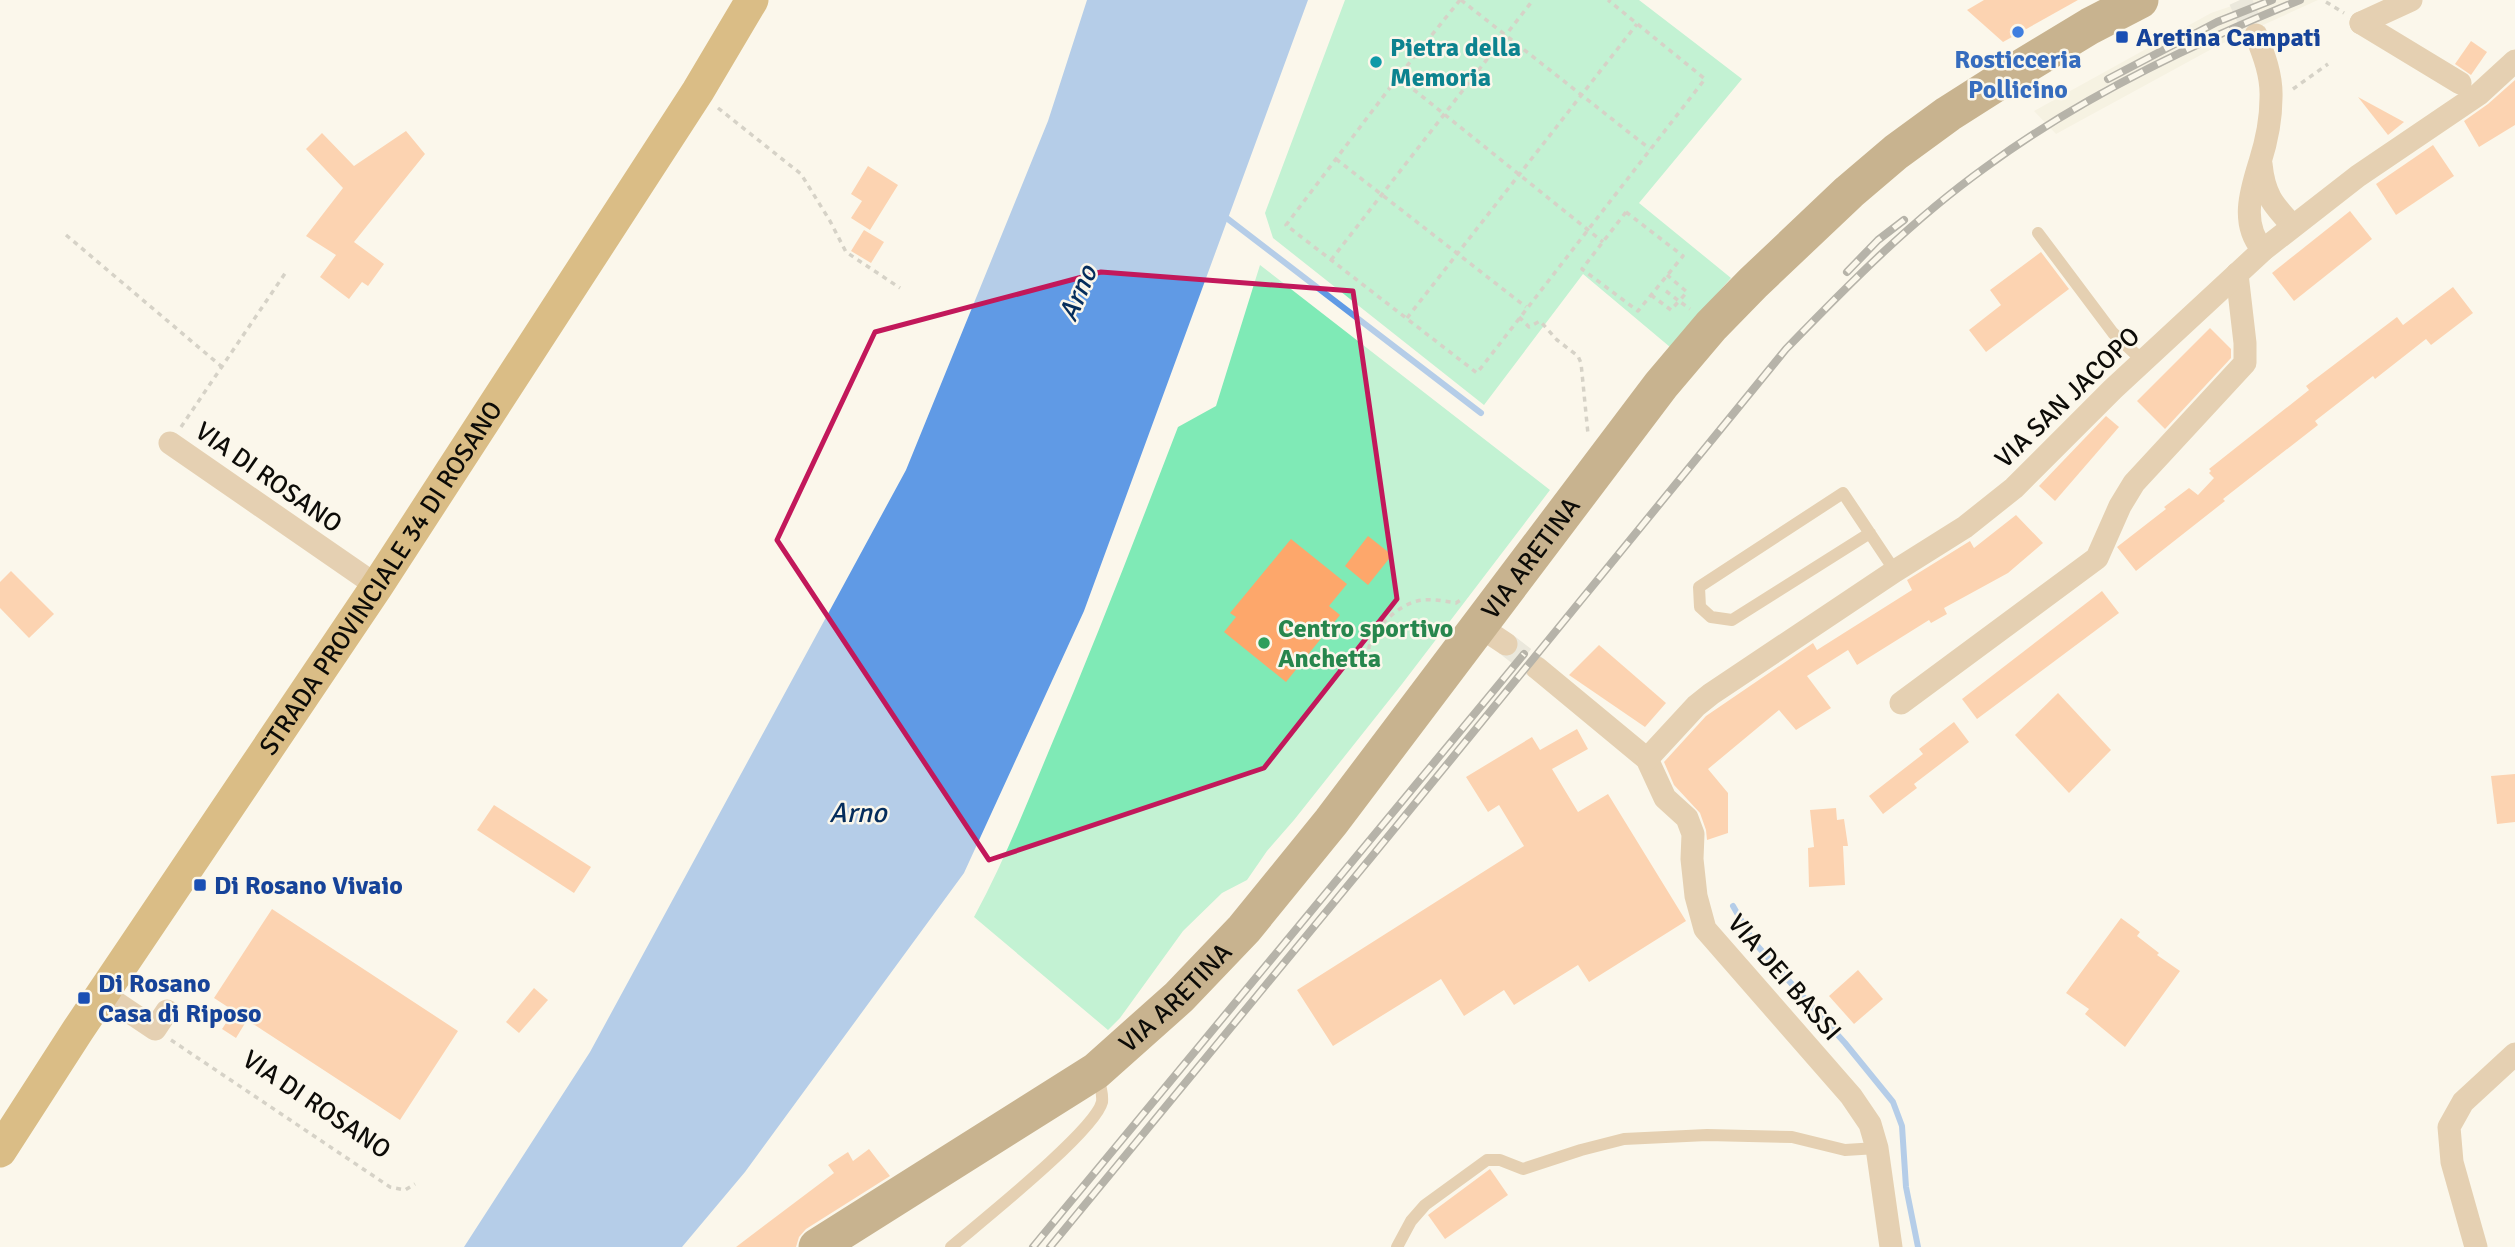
<svg xmlns="http://www.w3.org/2000/svg" width="2515" height="1247" viewBox="0 0 2515 1247" font-family="Signika,sans-serif">
  <rect width="100%" height="100%" fill="#fbf7eb"/>
  <path fill="#f0ead8" d="M2249,0h69l-99,45 -163,89 -22,-23 177,-98z"/>
  <g fill="#7feab6">
    <path d="M1345,0h294l103,79 -103,124 92,75 -61,69 -87,-73 -99,131 -211,-167 -8,-25z"/>
    <path d="M1260,265l290,225 -148,194 -108,136 -27,31 -20,29 -25,13 -39,38 -63,87 -12,12 -134,-113c29,-53 51,-109 74,-164 46,-108 88,-217 130,-326l38,-21z"/>
  </g>
  <path fill="#609ae5" d="M1087,0h221l-224,611 -120,262 -219,299 -63,75h-218l126,-195 316,-582 142,-349z"/>
  <g fill="none" stroke-linecap="round" stroke-linejoin="round">
    <g stroke="#609ae5" stroke-width="6">
      <path d="M1224,216l257,197"/>
      <path d="M1733,906l20,35 92,102 48,59 9,24 4,61 12,60"/>
    </g>
  </g>
  <g fill="#fda76b">
    <path d="M1984,0h94l-75,42 -36,-32z"/>
    <path d="M2471,41l16,11 -16,23 -16,-11z"/>
    <path d="M2515,80v45l-36,22 -15,-26 24,-17z"/>
    <path d="M2358,97l46,25 -16,13z"/>
    <path d="M406,131l19,23 -71,88 30,22 -16,22 -6,-4 -13,17 -29,-22 16,-22 -30,-19 37,-48 -37,-39 16,-16 32,33z"/>
    <path d="M2433,145l21,31 -58,39 -20,-31z"/>
    <path d="M868,166l30,19 -28,45 -19,-12 11,-17 -11,-7z"/>
    <path d="M2350,211l22,28 -78,62 -22,-28z"/>
    <path d="M864,230l20,12 -13,21 -20,-12z"/>
    <path d="M2041,252l28,37 -83,63 -17,-22 32,-25 -11,-15z"/>
    <path d="M2453,287l20,26 -42,32 -5,-6 -51,40 -2,-3 -58,45 3,4 -95,74 2,2 -89,70 -19,-24 49,-38 -2,-2 25,-19 9,7 16,-17 -5,-5 2,-2 -2,-2 100,-79 -3,-4 91,-69 6,8z"/>
    <path d="M2210,328l21,21v9l-66,71 -28,-28z"/>
    <path d="M2106,416l13,11 -64,74 -16,-15z"/>
    <path d="M2016,515l27,28 -35,30 -64,35 3,6 -16,9 -2,-3 -72,45 -9,-15 -41,26 24,32 -35,22 -17,-20 -71,59 20,24v40l-21,7 -1,-10 -6,-17 -26,-28 -10,-23 42,-46 107,-73 4,7 95,-60 -5,-10 63,-39 4,7z"/>
    <path d="M1368,536l24,19 -24,30 -23,-19z"/>
    <path d="M1291,539l56,45 -18,22 11,9 -54,67 -62,-50 12,-15 -6,-4z"/>
    <path d="M11,571l43,43 -25,24 -29,-30v-26z"/>
    <path d="M2102,591l17,22 -142,106 -15,-20z"/>
    <path d="M1599,645l67,58 -21,24 -76,-52z"/>
    <path d="M2058,693l53,57 -42,43 -54,-58z"/>
    <path d="M1954,722l15,20 -55,42 3,4 -34,26 -14,-18 54,-42 -4,-5z"/>
    <path d="M1577,729l11,20 -36,20 26,43 30,-18 78,127 -97,61 -11,-17 -64,40 -10,-15 -40,26 -23,-37 -108,67 -36,-56 227,-144 -25,-41 -11,7 -22,-35 66,-40 8,13z"/>
    <path d="M2515,774v48l-18,2 -6,-48z"/>
    <path d="M494,805l97,62 -17,26 -97,-63z"/>
    <path d="M1836,808l1,12 7,-1 4,27h-5l2,39 -36,2 -1,-39 6,-1 -4,-37z"/>
    <path d="M272,909l186,122 -58,89 -153,-100 -11,18 -14,-9 12,-18 -20,-13z"/>
    <path d="M2121,918l19,14 -3,4 22,17 -2,2 23,16 -55,76 -40,-33 4,-5 -23,-16z"/>
    <path d="M1858,970l25,29 -29,25 -25,-28z"/>
    <path d="M534,988l14,12 -29,33 -13,-11z"/>
    <path d="M869,1149l21,27 -84,53 -7,8 -3,10h-60l98,-74 -6,-8 20,-13 5,9z"/>
    <path d="M1490,1169l18,26 -63,44 -17,-24z"/>
  </g>
  <g fill="none" stroke-linecap="round" stroke-linejoin="round">
    <g stroke="#d7d4c9" stroke-width="23" stroke-dasharray="23 11" stroke-linecap="butt">
      <path d="M2240,0l16,35"/>
      <path d="M1506,644l31,24"/>
    </g>
    <g stroke="#a8a59c" stroke-width="3.5" stroke-dasharray="5 5" stroke-linecap="butt">
      <path d="M1460,0l-62,77 -112,148 191,148 228,-294 -97,-79"/>
      <path d="M1461,0l189,149"/>
      <path d="M2326,2l18,11"/>
      <path d="M1398,77l205,165"/>
      <path d="M2293,89l35,-25"/>
      <path d="M718,108l83,66 29,47 16,31 54,36"/>
      <path d="M1336,159l190,148"/>
      <path d="M1626,212l57,44 -45,55 -56,-42z"/>
      <path d="M66,235l156,132"/>
      <path d="M1331,260l202,-260"/>
      <path d="M1666,291l13,10 8,-9 -20,-17"/>
      <path d="M1651,295l20,15 8,-9 11,8"/>
      <path d="M1519,317l10,10 11,-6 17,19 21,16 3,7 7,71"/>
      <path d="M1407,318l230,-294"/>
      <path d="M181,427l105,-155"/>
      <path d="M1371,659c-1,-4 -2,-8 -2,-12 3,-18 30,-42 48,-46 13,-3 26,0 39,2l6,-4"/>
      <path d="M171,1040l219,147 15,3 10,-6"/>
    </g>
    <g stroke="#caa16d" stroke-width="12">
      <path d="M2038,233l75,100 30,28"/>
      <path d="M1870,533l-138,87 -21,-3 -11,-10 -1,-20 144,-94 52,78"/>
      <path d="M951,1247c28,-24 144,-116 151,-145 1,-9 -2,-18 -5,-26"/>
      <path d="M1397,1247l14,-26 14,-16 62,-45h13l23,9 58,-19 43,-11 83,-4 85,2 53,13 32,-2"/>
    </g>
    <g stroke="#caa16d" stroke-width="23">
      <path d="M2361,23l99,60"/>
      <path d="M2361,23l50,-23"/>
      <path d="M2256,35c8,20 16,41 15,63 0,20 -5,45 -11,64 -9,29 -20,62 3,88"/>
      <path d="M2261,164c3,30 11,40 32,62"/>
      <path d="M170,443l207,143"/>
      <path d="M1479,626l27,18"/>
      <path d="M1537,668l110,91 18,39 22,20 6,16 -1,25 4,37 9,33 146,167 19,28 7,24 14,99"/>
      <path d="M1901,703l196,-145 23,-52 14,-23 111,-120v-20l-8,-69"/>
      <path d="M1647,759l49,-53 15,-12 184,-123 70,-44 49,-39 99,-99 150,-139 95,-74 121,-82 36,-33"/>
      <path d="M103,994l52,35 12,-18"/>
      <path d="M2476,1247l-24,-85 -3,-35 14,-25 52,-48"/>
    </g>
    <path stroke="#b1760c" stroke-width="33" id="s1" d="M0,1151l78,-121 299,-444 321,-495 54,-91"/>
    <path stroke="#8a6020" stroke-width="37" id="s2" d="M817,1247l279,-176 83,-74 65,-68 87,-107 330,-437 50,-59 42,-43 96,-91 47,-40 52,-38 66,-42 76,-46 50,-26"/>
    <defs>
      <g id="rail">
        <path d="M2108,79l109,-57 55,-22"/>
        <path d="M1847,272l31,-32 26,-20"/>
        <path d="M1033,1247l491,-593"/>
        <path d="M1050,1247l323,-392 413,-506c63,-65 126,-129 200,-182 92,-68 208,-124 314,-167"/>
      </g>
    </defs>
    <use href="#rail" stroke="#626059" stroke-width="8"/>
    <use href="#rail" stroke="#fbf7eb" stroke-width="5" stroke-dasharray="16" stroke-linecap="butt"/>
  </g>
  <path d="M0 0H2515V1247H0ZM1101,272l252,19 44,308 -133,169 -275,92 -212,-320 98,-208z" fill="#fbf7eb" fill-opacity=".55" fill-rule="evenodd"/>
  <path fill="none" stroke="#c2185b" stroke-width="5" stroke-linejoin="round" d="M1101,272l252,19 44,308 -133,169 -275,92 -212,-320 98,-208z"/>
  <circle fill="#3f7fe0" stroke="#fbf7eb" stroke-width="2.5" cx="2018" cy="32" r="7"/>
  <g fill="#1a4fb4" stroke="#fbf7eb" stroke-width="2.5">
    <rect x="2115" y="30" width="14" height="14" rx="3.5"/>
    <rect x="193" y="878" width="14" height="14" rx="3.5"/>
    <rect x="77" y="991" width="14" height="14" rx="3.5"/>
  </g>
  <circle fill="#0f9aa8" stroke="#fbf7eb" stroke-width="2.5" cx="1376" cy="62" r="7"/>
  <circle fill="#2e9e5b" stroke="#fbf7eb" stroke-width="2.5" cx="1264" cy="643" r="7"/>
  <g text-anchor="middle" stroke-width="5" stroke-linejoin="round" paint-order="stroke">
    <g font-size="26" font-weight="bold" fill="#164399" stroke="#fbf7eb" text-anchor="start">
      <text x="2136" y="46">Aretina Campati</text>
      <text x="214" y="894">Di Rosano Vivaio</text>
      <text x="98" y="992">Di Rosano<tspan x="98" dy="30">Casa di Riposo</tspan></text>
    </g>
    <g font-size="26" font-weight="bold" fill="#0d838f" stroke="#fbf7eb" text-anchor="start">
      <text x="1390" y="56">Pietra della<tspan x="1390" dy="30">Memoria</tspan></text>
    </g>
    <g font-size="26" font-weight="bold" fill="#366cbe" stroke="#fbf7eb">
      <text x="2018" y="68">Rosticceria<tspan x="2018" dy="30">Pollicino</tspan></text>
    </g>
    <g font-size="26" fill="#0d0c08" stroke="#fbf7eb">
      <text transform="translate(2067 397) rotate(-44)" y="9">VIA SAN JACOPO</text>
      <text transform="translate(269 477) rotate(35)" y="9">VIA DI ROSANO</text>
      <text dy="9" stroke="none"><textPath href="#s2" startOffset="1004">VIA ARETINA</textPath></text>
      <text dy="9" stroke="none"><textPath href="#s1" startOffset="688">STRADA PROVINCIALE 34 DI ROSANO</textPath></text>
      <text transform="translate(1785 977) rotate(49)" y="9">VIA DEI BASSI</text>
      <text dy="9" stroke="none"><textPath href="#s2" startOffset="438">VIA ARETINA</textPath></text>
      <text transform="translate(317 1104) rotate(34)" y="9">VIA DI ROSANO</text>
    </g>
    <g font-size="26" font-weight="bold" fill="#27864d" stroke="#fbf7eb" text-anchor="start">
      <text x="1278" y="637">Centro sportivo<tspan x="1278" dy="30">Anchetta</tspan></text>
    </g>
    <g font-size="28" font-style="italic" fill="#052d5c" stroke="#fbf7eb">
      <text transform="translate(1077 293) rotate(-67)" y="10">Arno</text>
      <text x="858" y="822">Arno</text>
    </g>
  </g>
</svg>
